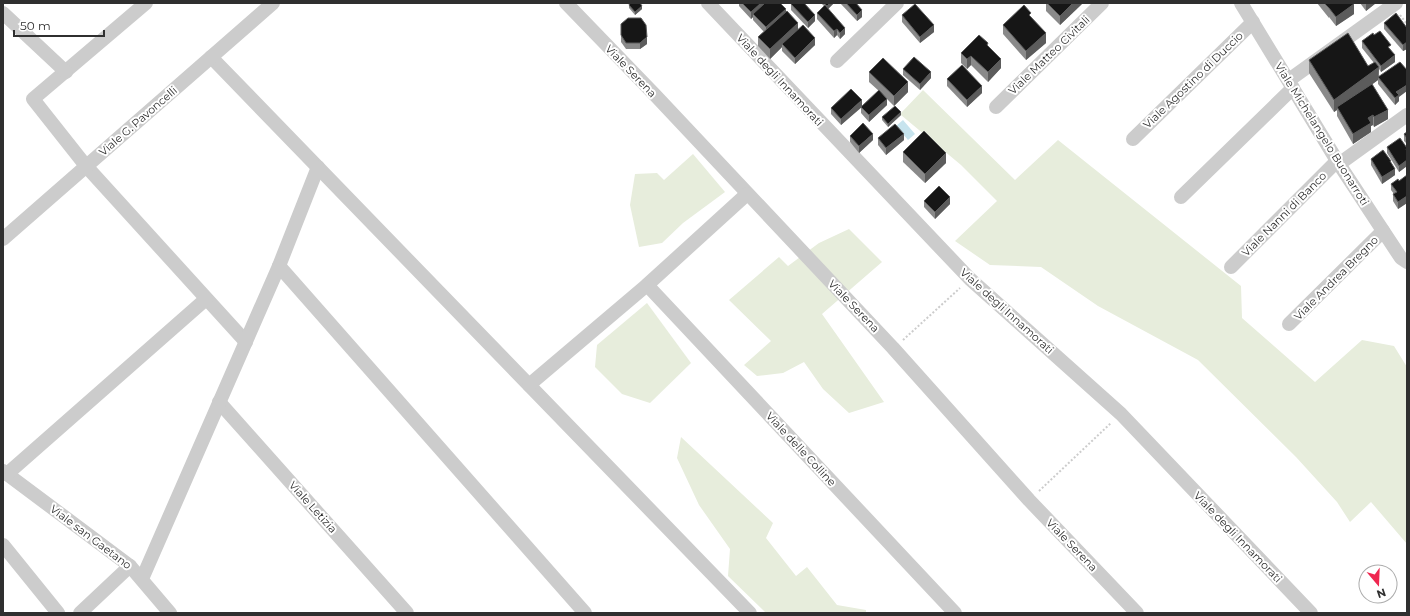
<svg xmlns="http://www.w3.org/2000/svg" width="1410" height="616" viewBox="0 0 1410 616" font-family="Montserrat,sans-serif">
  <rect width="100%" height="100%" fill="#fff"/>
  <g fill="#e7eddc">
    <path d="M923,90l92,90 43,-40 183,146 1,32 73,64 47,-42 32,6 13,21v177l-36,-42 -21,20 -13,-20 -41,-45 -98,-97 -100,-54 -57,-39 -51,-2 -35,-24 42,-40 -36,-36 -60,-50v-2z"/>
    <path d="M693,154l32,38 -42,31 -21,20 -23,4 -9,-42 5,-31 22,-1 7,7z"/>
    <path d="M849,229l33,33 -60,52 62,88 -35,11 -26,-24 -19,-27 -21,11 -26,3 -13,-11 27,-24 -42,-41 50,-43 9,9 31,-23z"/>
    <path d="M647,303l44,60 -41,40 -28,-9 -27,-27 2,-22z"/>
    <path d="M681,437l92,86 -7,15 30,38 11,-9 30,38 29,5v3h-100l-38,-37 2,-27 -31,-44 -22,-47z"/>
  </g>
  <path fill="#c7e4ee" d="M903,120l12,14 -7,6 -12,-14z"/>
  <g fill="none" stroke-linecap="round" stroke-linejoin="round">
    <g stroke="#ccc" stroke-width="2" stroke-dasharray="2 2" stroke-linecap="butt">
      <path d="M1400,15l7,9"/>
      <path d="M903,340l57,-52"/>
      <path d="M1039,491l72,-68"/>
    </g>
    <g stroke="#ccc" stroke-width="14">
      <path d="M146,3l-113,96 53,67 160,176"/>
      <path d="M566,3l89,92 238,253 136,152 108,113"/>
      <path d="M708,3l262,276 151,135 190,199"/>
      <path d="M1241,3l98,161 62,94 6,4"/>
      <path d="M3,13l63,59"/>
      <path d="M211,57l539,556"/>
      <path d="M837,61l60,-58"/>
      <path d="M1289,80l107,-77"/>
      <path d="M996,107l106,-104"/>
      <path d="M1133,139l120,-117"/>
      <path d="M1339,164l68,-49"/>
      <path d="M1181,197l112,-109"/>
      <path d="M3,239l270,-236"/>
      <path d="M279,266l39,-99"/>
      <path d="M1231,267l106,-106"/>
      <path d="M647,285l308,328"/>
      <path d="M1289,324l94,-93"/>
      <path d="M529,385l118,-100 100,-91"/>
      <path d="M219,402l188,211"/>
      <path d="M3,471l127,95 40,47"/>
      <path d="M7,474l199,-175"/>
      <path d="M3,545l55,68"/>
      <path d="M142,579l137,-313 306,347"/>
      <path d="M80,613l50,-47"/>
    </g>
  </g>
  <g fill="#8a8a8a">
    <path d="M739,3h41l18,27 17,15 -20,19 -13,-13v-4l-12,12 -12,-13v-9l6,-5 -11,-12v-3l-2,2 -12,-13z"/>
    <path d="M821,3h13l-6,6 17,25 -5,5 -3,-4 -3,3 -17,-19v-6l7,-7z"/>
    <path d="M840,3h16l6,14 -5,4z"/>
    <path d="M1046,3h37l-23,22 -14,-14z"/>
    <path d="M1317,3h36l1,11 -18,12 -7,-9v1z"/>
    <path d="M1360,3h16l-10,8z"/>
    <path d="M791,4l24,17 -7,7 -17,-18z"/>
    <path d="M629,5l13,4 -7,6 -6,-7z"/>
    <path d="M902,15l32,17 -14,11 -18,-21z"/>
    <path d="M1031,17l15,26 -20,17 -23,-26v-9z"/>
    <path d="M1384,23l23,5v21l-4,2 -19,-22z"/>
    <path d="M621,24l26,20 -7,5h-14l-5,-7z"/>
    <path d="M1374,35l17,15 4,12 -14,10 -2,-3v8l20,20v4l-4,4 -17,-21v-4l-8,6 18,33 -14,8 -1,-2 -2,1v6l-18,12 -16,-28v-6l-3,2 -25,-39v-13l59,6 6,-3 -12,-15v-7z"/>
    <path d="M988,47l13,21 -13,14 -17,-17 -4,4 -6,-6v-10z"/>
    <path d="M903,69l28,9 -11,12 -17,-15z"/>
    <path d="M869,72l39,20 -14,14 -7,-7v6l-18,17 -8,-9v-6l-20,18 -10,-11v-6l31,-1 17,-16 -10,-9z"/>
    <path d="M947,79l35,14 -15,14 -20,-21z"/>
    <path d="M901,115l-13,12 -6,-7v-3z"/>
    <path d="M1407,132v12l-3,-3v-7z"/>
    <path d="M850,136l23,4 -14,13 -9,-11z"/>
    <path d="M878,138l26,2 -18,15 -8,-10z"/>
    <path d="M1387,147l20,1v18l-8,6 -12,-19z"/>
    <path d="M903,152l43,11 -21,20 -22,-21z"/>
    <path d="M1371,159l20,4 4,12 -13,9 -11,-19z"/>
    <path d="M1407,175v28l-9,6 -5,-8v-7h1l-3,-4v-6l8,-3z"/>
    <path d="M924,201l26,3 -15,15 -11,-12z"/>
  </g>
  <g fill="#5c5c5c">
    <path d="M761,3h7l-15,11v3l-2,2v-7z"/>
    <path d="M830,3h4l-7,7v-4z"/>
    <path d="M1073,3h10l-23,22v-9z"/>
    <path d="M1368,3h8l-10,8v-7z"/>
    <path d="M1354,4v10l-18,12v-9z"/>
    <path d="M642,6v3l-7,6v-3z"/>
    <path d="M786,9v7l-20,18v-7z"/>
    <path d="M862,10v7l-5,4v-6z"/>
    <path d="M815,15v6l-7,7v-6z"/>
    <path d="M798,23v10l-16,11v3l-12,12v-10z"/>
    <path d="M934,25v7l-14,11v-6z"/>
    <path d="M845,28v6l-5,5v-6z"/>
    <path d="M837,29v6l-3,3v-7z"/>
    <path d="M1046,33v10l-20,17v-9z"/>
    <path d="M647,37v7l-7,5v-6z"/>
    <path d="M815,38v7l-20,19v-6z"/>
    <path d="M1407,42v7l-4,2v-6z"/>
    <path d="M1395,55v7l-14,10v-6z"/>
    <path d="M971,56v9l-4,4v-10z"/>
    <path d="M1001,59v9l-13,14v-10z"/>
    <path d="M1379,67l-1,13 -40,29 -1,-2v3l-3,2v-12z"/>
    <path d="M931,72v6l-11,12v-6z"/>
    <path d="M908,82v10l-14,14v-10z"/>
    <path d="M1407,85v6l-8,6v4l-4,4v-7l1,-6z"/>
    <path d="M982,86v7l-15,14v-7z"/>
    <path d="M887,99v6l-18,17v-7z"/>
    <path d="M862,100v7l-21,18v-6z"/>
    <path d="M1388,110v9l-14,8v-10z"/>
    <path d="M901,112v3l-13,12v-3z"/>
    <path d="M1373,115v10l-2,1v6l-18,12v-10l15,-16z"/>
    <path d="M873,134v6l-14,13v-7z"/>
    <path d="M904,134v6l-18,15v-7z"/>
    <path d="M946,153v10l-21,20v-9z"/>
    <path d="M1407,160v6l-8,6v-6z"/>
    <path d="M1395,169v6l-13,9v-7z"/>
    <path d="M1407,196v7l-9,6v-7z"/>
    <path d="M950,197v7l-15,15v-7z"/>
  </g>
  <g fill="#161616" stroke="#5c5c5c">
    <path d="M630,3h10l2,3 -7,6 -6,-7z"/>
    <path d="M742,3h19l-10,9z"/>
    <path d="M765,3h15l6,6 -20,18 -13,-13z"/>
    <path d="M792,3h12l11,12 -7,7 -17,-18z"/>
    <path d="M824,3h6l-3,3z"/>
    <path d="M846,3h10l6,7 -5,5z"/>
    <path d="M1047,3h26l-13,13z"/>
    <path d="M1324,3h29l1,1 -18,13 -7,-9z"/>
    <path d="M915,4l19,21 -14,12 -18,-22z"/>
    <path d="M825,5l20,23 -5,5 -3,-4 -3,2 -17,-18z"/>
    <path d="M1024,5l7,8 -2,2 17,18 -20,18 -23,-26z"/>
    <path d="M787,11l11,12 -28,26 -12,-12z"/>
    <path d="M1396,13l11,15v14l-4,3 -19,-22z"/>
    <path d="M628,18h13l5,7 1,12 -7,6h-14l-5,-8v-11z"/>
    <path d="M803,25l12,13 -20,20 -13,-14z"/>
    <path d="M1380,31l11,14 -3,2 7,8 -14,11 -19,-25 11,-8 1,2z"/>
    <path d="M1348,33l20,33 7,-4 4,5 -45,33 -25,-40z"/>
    <path d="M979,35l9,8 -1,2 14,14 -13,13 -17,-16 -4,3 -6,-6z"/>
    <path d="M914,57l17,15 -11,12 -17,-15z"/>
    <path d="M883,58l25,24 -14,14 -25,-24z"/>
    <path d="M1400,62l7,8v15l-11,7 3,3 -4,3 -17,-21z"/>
    <path d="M962,65l20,21 -15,14 -20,-21z"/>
    <path d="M1372,84l16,26 -14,7 -1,-2 -5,3 3,5 -18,11 -16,-27z"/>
    <path d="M851,89l11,11 -21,19 -10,-11z"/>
    <path d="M879,90l8,9 -18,16 -8,-8z"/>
    <path d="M895,106l6,6 -13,12 -6,-7z"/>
    <path d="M863,123l10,11 -14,12 -9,-10z"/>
    <path d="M895,124l9,10 -18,14 -8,-10z"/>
    <path d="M924,131l22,22 -21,21 -22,-22z"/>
    <path d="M1407,132v6l-3,-4z"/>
    <path d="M1400,138l7,10 -1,2 1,1v9l-8,6 -12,-19z"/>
    <path d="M1383,150l8,11h-1l5,8 -13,8 -11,-18z"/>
    <path d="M1407,175v21l-9,6 -5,-8 4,-2 -6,-8 7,-5 1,2z"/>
    <path d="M939,186l11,11 -15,15 -11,-11z"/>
  </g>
  <g text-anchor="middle" stroke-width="4" stroke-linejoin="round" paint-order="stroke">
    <g font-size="11" fill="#2f2f2f" stroke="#fff">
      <text transform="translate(1049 55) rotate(-44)" y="4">Viale Matteo Civitali</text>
      <text transform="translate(631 71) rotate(46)" y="4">Viale Serena</text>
      <text transform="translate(780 80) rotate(47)" y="4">Viale degli Innamorati</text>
      <text transform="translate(1193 80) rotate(-44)" y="4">Viale Agostino di Duccio</text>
      <text transform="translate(138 121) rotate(-41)" y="4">Viale G. Pavoncelli</text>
      <text transform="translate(1322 134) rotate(58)" y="4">Viale Michelangelo Buonarroti</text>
      <text transform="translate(1284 214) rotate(-45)" y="4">Viale Nanni di Banco</text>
      <text transform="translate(1336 278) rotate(-45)" y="4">Viale Andrea Bregno</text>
      <text transform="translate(854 306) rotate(46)" y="4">Viale Serena</text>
      <text transform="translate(1007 311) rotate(42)" y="4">Viale degli Innamorati</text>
      <text transform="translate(801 449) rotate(47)" y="4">Viale delle Colline</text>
      <text transform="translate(313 507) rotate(48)" y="4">Viale Letizia</text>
      <text transform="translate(91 537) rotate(37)" y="4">Viale san Gaetano</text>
      <text transform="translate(1238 537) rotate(46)" y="4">Viale degli Innamorati</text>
      <text transform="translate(1072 545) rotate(46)" y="4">Viale Serena</text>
    </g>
  </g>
  <rect width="1410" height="616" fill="none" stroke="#2f2f2f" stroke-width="8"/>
  <g transform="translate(1378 584) rotate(161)"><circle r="19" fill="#ffffff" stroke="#acacac"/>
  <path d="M0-3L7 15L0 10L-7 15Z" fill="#ef2750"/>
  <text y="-6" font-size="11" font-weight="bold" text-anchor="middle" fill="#2f2f2f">N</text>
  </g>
  <path d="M14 30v6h90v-6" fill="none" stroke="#2f2f2f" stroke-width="2"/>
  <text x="20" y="30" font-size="12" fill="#2f2f2f" stroke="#ffffff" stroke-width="3" paint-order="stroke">50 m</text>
</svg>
